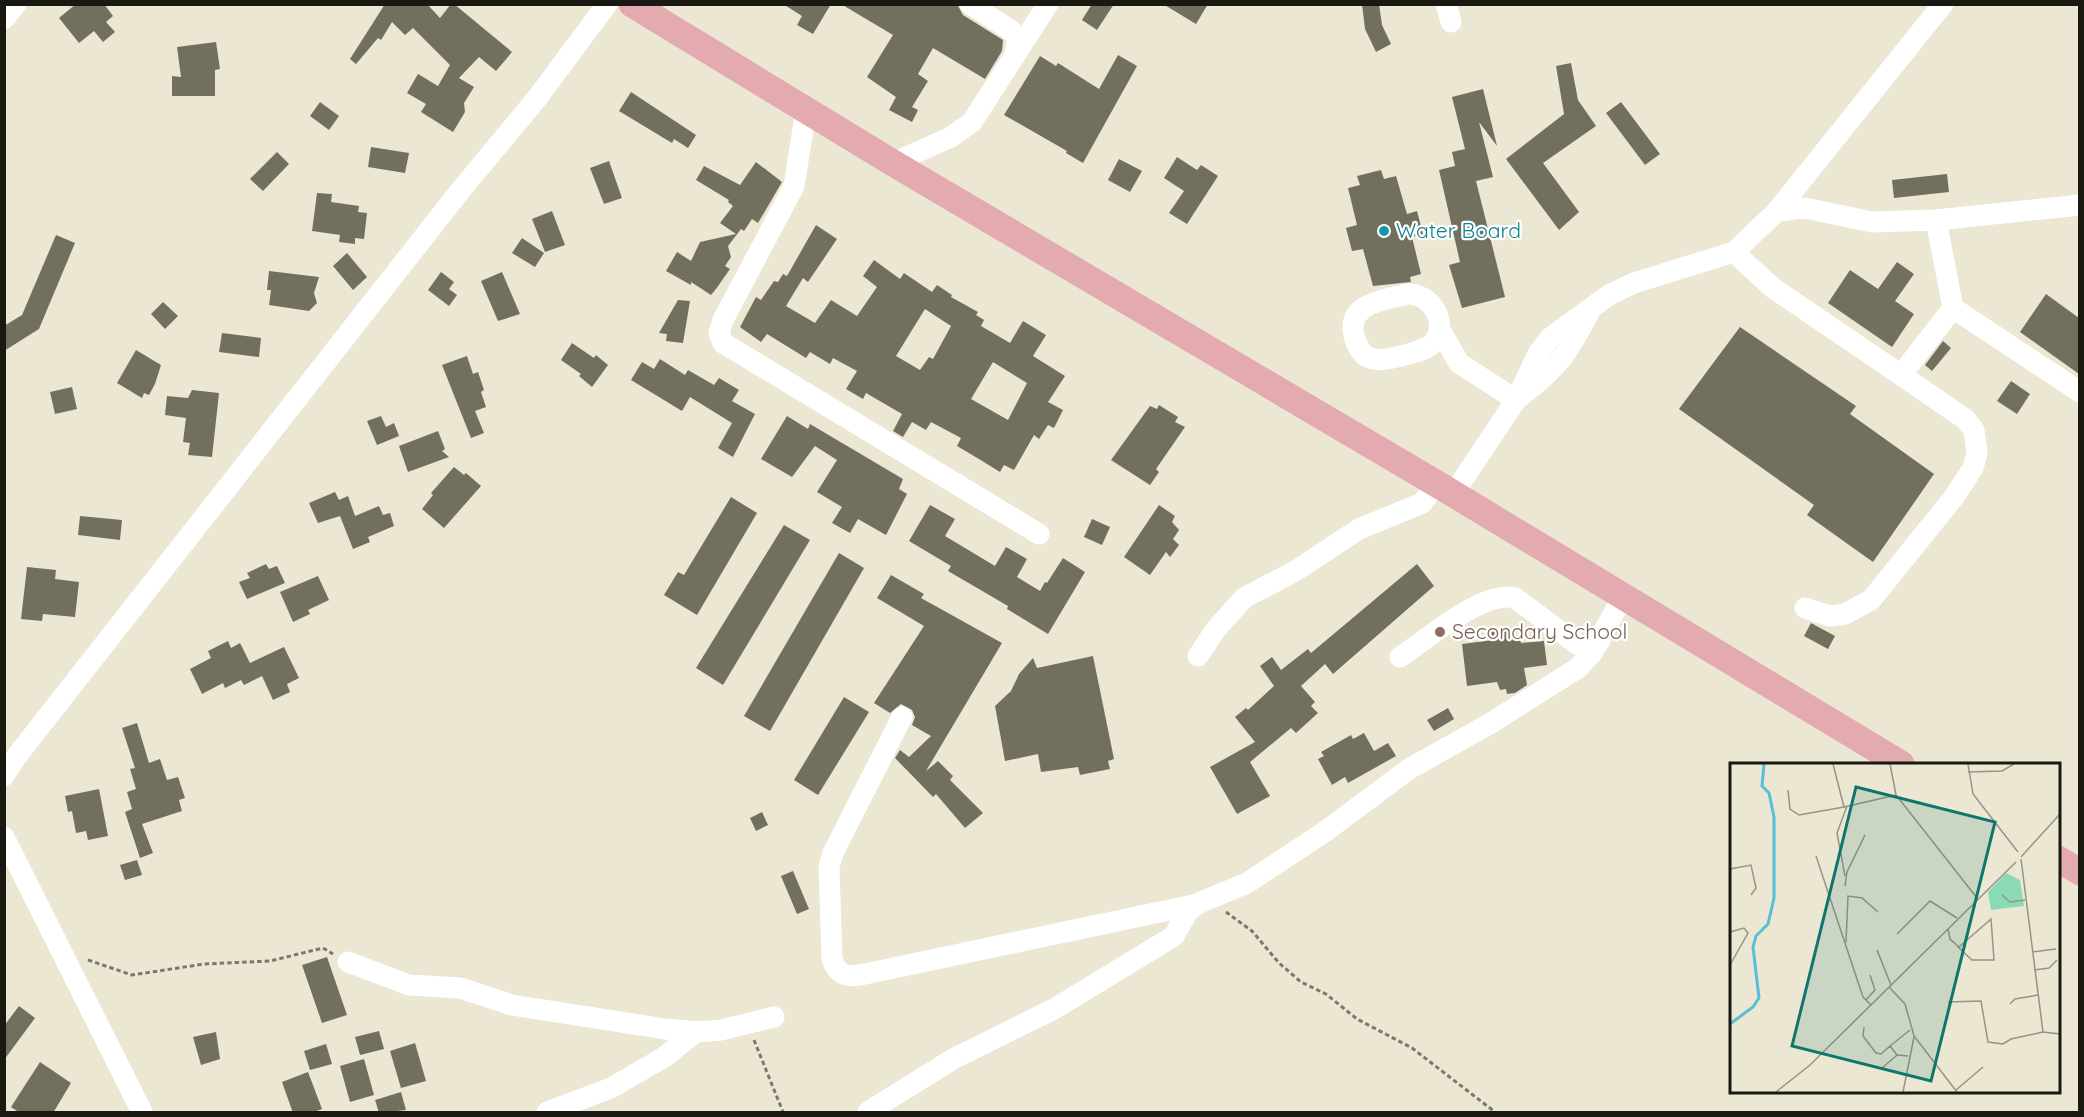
<svg xmlns="http://www.w3.org/2000/svg" width="2084" height="1117" viewBox="0 0 2084 1117" font-family="Quicksand,sans-serif">
  <rect width="100%" height="100%" fill="#ebe7d3"/>
  <g fill="#736f5e" fill-rule="evenodd">
    <path d="M76,4h28l9,12 -7,6 9,10 -12,10 -9,-11 -15,12 -20,-25z"/>
    <path d="M385,4h42l13,14 11,-14h3l58,48 -16,19 -17,-14 -20,21 15,9 -10,16 1,9 -12,20 -32,-20 5,-8 -19,-11 11,-19 20,12 12,-21 -37,-37 -8,7 -13,-13 -11,18 -3,-2 -22,26 -6,-5z"/>
    <path d="M783,4h48l-18,30 -16,-9 5,-9z"/>
    <path d="M841,4h116l6,11 40,25 -1,11 -17,28 -52,-31 -15,26 10,7 -16,26 6,3 -6,12 -23,-12 7,-13 -29,-20 26,-42z"/>
    <path d="M1092,4h22l-17,26 -15,-10z"/>
    <path d="M1163,4h45l-12,20z"/>
    <path d="M1362,4h17l3,21 9,19 -15,8 -11,-23z"/>
    <path d="M216,42l4,27 -5,1v26h-43v-20l9,1 -4,-30z"/>
    <path d="M1118,55l19,11 -54,97 -17,-10 1,-2 -63,-36 36,-59 16,10 2,-3 41,26z"/>
    <path d="M1571,63l7,37 18,26 -53,37 36,49 -20,18 -53,-71 58,-45 -8,-48z"/>
    <path d="M1483,89l14,57 -18,-24 14,55 -17,4 29,116 -43,11 -13,-43 11,-3 -21,-92 16,-4 -3,-14 13,-3 -13,-52z"/>
    <path d="M631,92l65,43 -8,13 -14,-9 -2,4 -53,-32z"/>
    <path d="M320,102l19,14 -10,14 -19,-14z"/>
    <path d="M1621,102l39,52 -15,11 -39,-52z"/>
    <path d="M371,147l38,6 -4,20 -37,-6z"/>
    <path d="M277,152l12,12 -26,27 -13,-12z"/>
    <path d="M1177,157l20,13 4,-5 17,11 -31,48 -18,-11 15,-22 -20,-13z"/>
    <path d="M1119,159l23,12 -12,21 -22,-12z"/>
    <path d="M609,161l13,37 -18,6 -14,-36z"/>
    <path d="M756,162l26,20 -24,41 -6,-4 -8,12 -3,-2 -13,17 3,11 -6,9 5,3 -14,20 -5,6 -20,-13v3l-25,-14 11,-19 14,9 9,-19 36,-8 -16,-11 13,-17 -5,-4 1,-2 -33,-20 8,-14 36,19z"/>
    <path d="M1381,170l3,9 12,-3 11,38 10,-3 6,23 -11,3 9,37 -11,3 1,5 -38,4 -10,-37 -11,2 -6,-23 11,-3 -9,-37 12,-3 -3,-9z"/>
    <path d="M1947,174l2,18 -55,6 -2,-18z"/>
    <path d="M317,193l15,1 -1,8 28,4 -1,6 9,1 -3,26 -9,-1v6l-16,-2 1,-7 -28,-4z"/>
    <path d="M552,211l13,34 -20,7 -13,-33z"/>
    <path d="M816,225l21,14 -29,43 -5,-4 -17,28 29,17 16,-23 26,16 20,-29 -14,-11 11,-16 26,19 4,-6 28,19 5,-7 15,10 -1,2 27,15 -2,3 8,5 -3,6 29,17 13,-22 23,14 -13,21 32,20 -17,26 15,8 -9,18 -6,-3 -9,14 -5,-4 -20,35 -10,-5 -4,7 -21,-13 -22,-13 4,-8 -30,-16 -5,8 -14,-8 -9,15 -10,-6 9,-17 -36,-21 -3,6 -17,-10 11,-18 -24,-13 -3,6 -20,-12 -4,6 -39,-24 -6,8 -21,-15 16,-30 5,3 13,-19 4,1 5,-8 4,2zM925,309l26,17 -18,33 -4,-2 -9,13 -24,-14zM993,362l34,21 -19,37 -37,-21z"/>
    <path d="M56,235l19,8 -36,86 -35,22v-25l18,-11z"/>
    <path d="M522,238l22,15 -9,14 -23,-14z"/>
    <path d="M347,253l20,24 -14,13 -20,-24z"/>
    <path d="M1897,262l17,12 -19,27 19,13 -22,33 -64,-44 22,-33 28,19z"/>
    <path d="M269,271l50,6 -5,16 3,10 -8,8 -40,-6 2,-15h-4z"/>
    <path d="M441,272l13,10 -5,7 8,6 -8,11 -21,-16z"/>
    <path d="M502,272l18,42 -22,7 -17,-40z"/>
    <path d="M2046,294l33,24v56l-59,-42z"/>
    <path d="M678,300l12,1 -7,42 -17,-2 1,-7 -8,-1z"/>
    <path d="M163,302l15,14 -13,13 -14,-15z"/>
    <path d="M1740,327l116,79 -6,8 84,60 -61,88 -66,-47 7,-10 -135,-96z"/>
    <path d="M222,333l39,5 -2,19 -40,-5z"/>
    <path d="M1943,341l8,7 -19,23 -7,-6z"/>
    <path d="M572,343l22,15 2,-3 12,10 -16,22 -13,-11 2,-2 -20,-14z"/>
    <path d="M136,350l25,15 -6,19 -6,11 -5,-2 -2,5 -25,-15z"/>
    <path d="M467,356l6,18 5,-2 6,18 -3,2 5,15 -11,4 9,22 -13,5 -29,-73z"/>
    <path d="M660,359l25,16 3,-5 26,15 5,-7 20,12 -7,11 23,13 -22,43 -15,-9 14,-25 -42,-26 -8,14 -51,-31 11,-18 12,7z"/>
    <path d="M2011,381l19,13 -13,20 -20,-13z"/>
    <path d="M72,387l5,22 -22,5 -5,-22z"/>
    <path d="M192,390l27,3 -7,64 -24,-2 2,-12 -7,-1 3,-24 -21,-3 2,-19 21,2z"/>
    <path d="M1159,405l19,12 -3,5 10,5 -29,42 3,3 -9,13 -39,-25 39,-54 7,3z"/>
    <path d="M381,416l5,11 8,-4 5,13 -22,9 -10,-24z"/>
    <path d="M787,416l21,13 2,-5 93,55 -4,10 8,5 -21,41 -28,-16 -8,14 -18,-10 10,-16 -25,-15 20,-32 -22,-14 -23,31 -31,-18z"/>
    <path d="M438,431l7,18 -3,2 7,6 -41,15 -9,-26z"/>
    <path d="M454,467l10,8 2,-2 15,13 -37,42 -22,-19 11,-14 -2,-2z"/>
    <path d="M335,492l4,8 9,-4 7,20 24,-10 4,9 7,-2 4,13 -26,11 2,5 -17,7 -13,-33 -22,7 -9,-20z"/>
    <path d="M731,497l26,16 -60,102 -33,-20 14,-23 6,3z"/>
    <path d="M930,505l25,14 -10,17 50,30 11,-19 21,12 -10,18 23,14 5,-9 2,1 16,-25 22,14 -37,62 -41,-25 1,-3 -60,-35 3,-5 -42,-25z"/>
    <path d="M1159,505l16,11 -3,6 7,8 -6,9 6,6 -9,12 -4,-5 -16,23 -26,-18z"/>
    <path d="M80,516l42,4 -2,20 -42,-5z"/>
    <path d="M1092,519l18,8 -8,18 -18,-8z"/>
    <path d="M784,525l26,15 -87,145 -27,-17z"/>
    <path d="M839,553l25,15 -94,163 -26,-15z"/>
    <path d="M266,564l3,5 8,-3 8,17 -38,16 -8,-17 11,-4 -3,-5z"/>
    <path d="M1417,564l17,22 -101,88 -8,-10 -24,22 14,16 -4,4 7,7 -22,20 -5,-5 -41,34 20,34 -33,18 -27,-47 45,-25 -20,-25 11,-9 2,2 26,-24 -14,-20 12,-9 9,13 27,-21 3,4z"/>
    <path d="M27,567l29,3 -1,9 24,3 -4,35 -32,-3 -1,7 -21,-2z"/>
    <path d="M891,575l33,19 -3,4 81,45 -76,128 12,-10 15,15 -3,4 33,33 -18,15 -29,-34 -3,3 -38,-39 5,-8 9,7 22,-21 -19,-11 3,-8 -3,-7 -11,-6 -11,9 -16,-10 50,-77 -47,-28z"/>
    <path d="M318,576l11,24 -21,10 2,4 -17,8 -13,-30z"/>
    <path d="M1811,623l24,13 -7,13 -24,-13z"/>
    <path d="M1511,628l1,9 8,-1 1,7 23,-2 3,24 -23,3 3,17 -12,8 -8,1 -1,-5 -6,1 -3,-8 -30,4 -5,-42 31,-4 -2,-9z"/>
    <path d="M228,641l3,7 9,-5 10,20 34,-16 15,31 -12,6 3,8 -17,8 -11,-24 -18,9 -3,-5 -16,8 -2,-5 -21,11 -12,-25 21,-11 -3,-7z"/>
    <path d="M1093,656l21,103 -6,2 2,8 -30,6 -2,-8 -37,5 -3,-18 -33,7 -10,-55 16,-15 8,-17 14,-16 4,10z"/>
    <path d="M844,697l25,15 -51,83 -24,-15z"/>
    <path d="M1448,708l6,11 -20,12 -7,-11z"/>
    <path d="M137,723l12,40 11,-4 7,21 11,-3 7,21 -6,2 3,11 -40,13 11,29 -13,5 -15,-46 7,-3 -5,-17 9,-3 -6,-20 5,-1 -13,-40z"/>
    <path d="M1364,733l10,18 14,-8 8,13 -48,27 -3,-6 -13,8 -14,-26 6,-3 -3,-4 30,-17 2,4z"/>
    <path d="M99,789l9,47 -20,4 -2,-9 -10,2 -4,-22 -4,1 -3,-16z"/>
    <path d="M762,812l6,13 -12,6 -6,-13z"/>
    <path d="M137,860l5,15 -17,5 -5,-15z"/>
    <path d="M793,871l16,38 -12,5 -16,-38z"/>
    <path d="M327,957l20,58 -25,8 -20,-58z"/>
    <path d="M19,1006l16,12 -31,42v-34z"/>
    <path d="M379,1031l5,18 -24,6 -5,-18z"/>
    <path d="M216,1032l4,27 -19,6 -8,-28z"/>
    <path d="M415,1043l11,38 -25,7 -11,-37z"/>
    <path d="M326,1044l6,20 -22,6 -6,-19z"/>
    <path d="M364,1059l10,36 -24,7 -10,-36z"/>
    <path d="M40,1062l31,21 -18,30h-33l-9,-6z"/>
    <path d="M308,1072l14,37 -11,4h-18l-11,-31z"/>
    <path d="M401,1092l5,18 -27,3 -4,-13z"/>
  </g>
  <g fill="none" stroke-linecap="round" stroke-linejoin="round">
    <g stroke="#7b796b" stroke-width="3" stroke-dasharray="4.5 3" stroke-linecap="butt">
      <path d="M1226,912l26,19 27,32 22,19 25,12 31,25 55,29 83,64"/>
      <path d="M88,960l44,15 72,-11 66,-3 53,-13 10,6"/>
      <path d="M754,1040l29,72"/>
    </g>
    <g stroke="#fff" stroke-width="21">
      <path d="M970,4l42,27 6,8 -3,14"/>
      <path d="M1446,4l5,18"/>
      <path d="M4,19l12,-15"/>
      <path d="M806,110l-12,76 -71,134 -4,13 4,10 316,191"/>
      <path d="M893,163l58,-26 21,-15 76,-118"/>
      <path d="M1777,211l28,-3 67,14 64,-2 144,-15"/>
      <path d="M1734,252l39,36 128,87 52,-67 -17,-88"/>
      <path d="M1407,294c24,-2 44,31 25,50 -8,7 -21,9 -31,12 -14,3 -24,7 -37,-1 -6,-7 -10,-16 -11,-25 -2,-28 34,-30 54,-36z"/>
      <path d="M1953,308l127,84"/>
      <path d="M1439,328l20,35 57,37"/>
      <path d="M1517,399c42,-32 50,-44 74,-90"/>
      <path d="M1454,493l62,-93 23,-48 11,-14 59,-43 25,-12 100,-31 43,-41 166,-207"/>
      <path d="M1805,608l25,8 15,-2 26,-14 83,-103 19,-29 4,-15 -3,-23 -9,-11 -64,-44"/>
      <path d="M1198,656l18,-27 28,-31 53,-28 62,-41 63,-26 15,-19"/>
      <path d="M1400,657c28,-18 82,-67 115,-59l62,46 9,3 14,-6"/>
      <path d="M902,717l-69,136 -4,14 3,92c6,17 15,19 33,15l333,-70"/>
      <path d="M4,776l12,-19 440,-561 82,-99 69,-93"/>
      <path d="M4,837l138,275"/>
      <path d="M348,962l61,23 51,3 52,17 153,24 31,3 25,-2 53,-13"/>
      <path d="M547,1112l64,-24 52,-30 33,-26"/>
      <path d="M868,1112l85,-53 101,-50 120,-73 14,-25 11,-8 48,-20 76,-50 86,-64 82,-46 87,-55 14,-15 31,-57"/>
    </g>
    <g stroke="#e3aab0" stroke-width="27">
      <path d="M632,4l261,159 544,321 464,280"/>
      <path d="M2058,859l22,13"/>
    </g>
  </g>
  <circle fill="#0f9aa8" stroke="#fff" stroke-width="2" cx="1384" cy="231" r="6"/>
  <circle fill="#8d6e63" stroke="#fff" stroke-width="2" cx="1440" cy="632" r="6"/>
  <g text-anchor="middle" stroke-width="4.5" stroke-linejoin="round" paint-order="stroke">
    <g font-size="21" fill="#0d838f" stroke="#fff" text-anchor="start">
      <text x="1396" y="238">Water Board</text>
    </g>
    <g font-size="21" fill="#785e54" stroke="#fff" text-anchor="start">
      <text x="1452" y="639">Secondary School</text>
    </g>
  </g>
  <g transform="translate(1730 763)">
    <rect width="330" height="330" fill="#ebe7d3"/>
    <path d="M276,110l14,7 4,26 -33,4 -3,-18z" fill="#8adbb5"/>
    <path fill="none" stroke="#58bfd7" stroke-width="3" d="M0,261l23,-17 6,-9 -6,-51 3,-11 12,-12 6,-26v-81l-5,-24 -7,-7 2,-22"/>
    <path fill="none" stroke="#979485" stroke-width="1.5" d="M103,1l11,43 52,-12M160,1l6,31 81,103M238,1l5,30 45,58M238,9l34,-1 12,-7M58,27l2,19 9,6 45,-8M86,93l47,141 8,8M291,94l39,-43M291,96l22,173 17,2M0,106l21,-4 5,23 -5,7M115,113l-8,-43 10,-27M115,123l2,-14 18,-37M272,132l8,7 15,-2M218,165l2,11 9,8 32,-28 3,41h-22l-15,-14M0,169l14,-4 4,5 -18,32M167,171l33,-33 27,17M116,179l2,-46 14,2 16,14M147,187l14,35M302,189l24,-3M304,207l15,-2 8,-8M159,224l16,17 9,32 43,56M136,237l9,-10 -5,-15M218,239l33,-1 7,41 15,2 8,-5 32,-7M280,241l5,-5 23,-4M134,264l-1,9 13,17 5,1 9,-8M178,293l-11,-1 -7,-9 20,-16M151,306l16,-14M226,327l27,-23M46,329l34,-27 206,-203M173,329l11,-55"/>
    <path fill="#0f766e" fill-opacity="0.15" stroke="#0f766e" stroke-width="3" d="M126,24l139,35 -64,259 -139,-35z"/>
    <rect width="330" height="330" fill="none" stroke="#191811" stroke-width="3"/>
  </g>
  <rect width="2084" height="1117" fill="none" stroke="#191811" stroke-width="12"/>
</svg>
